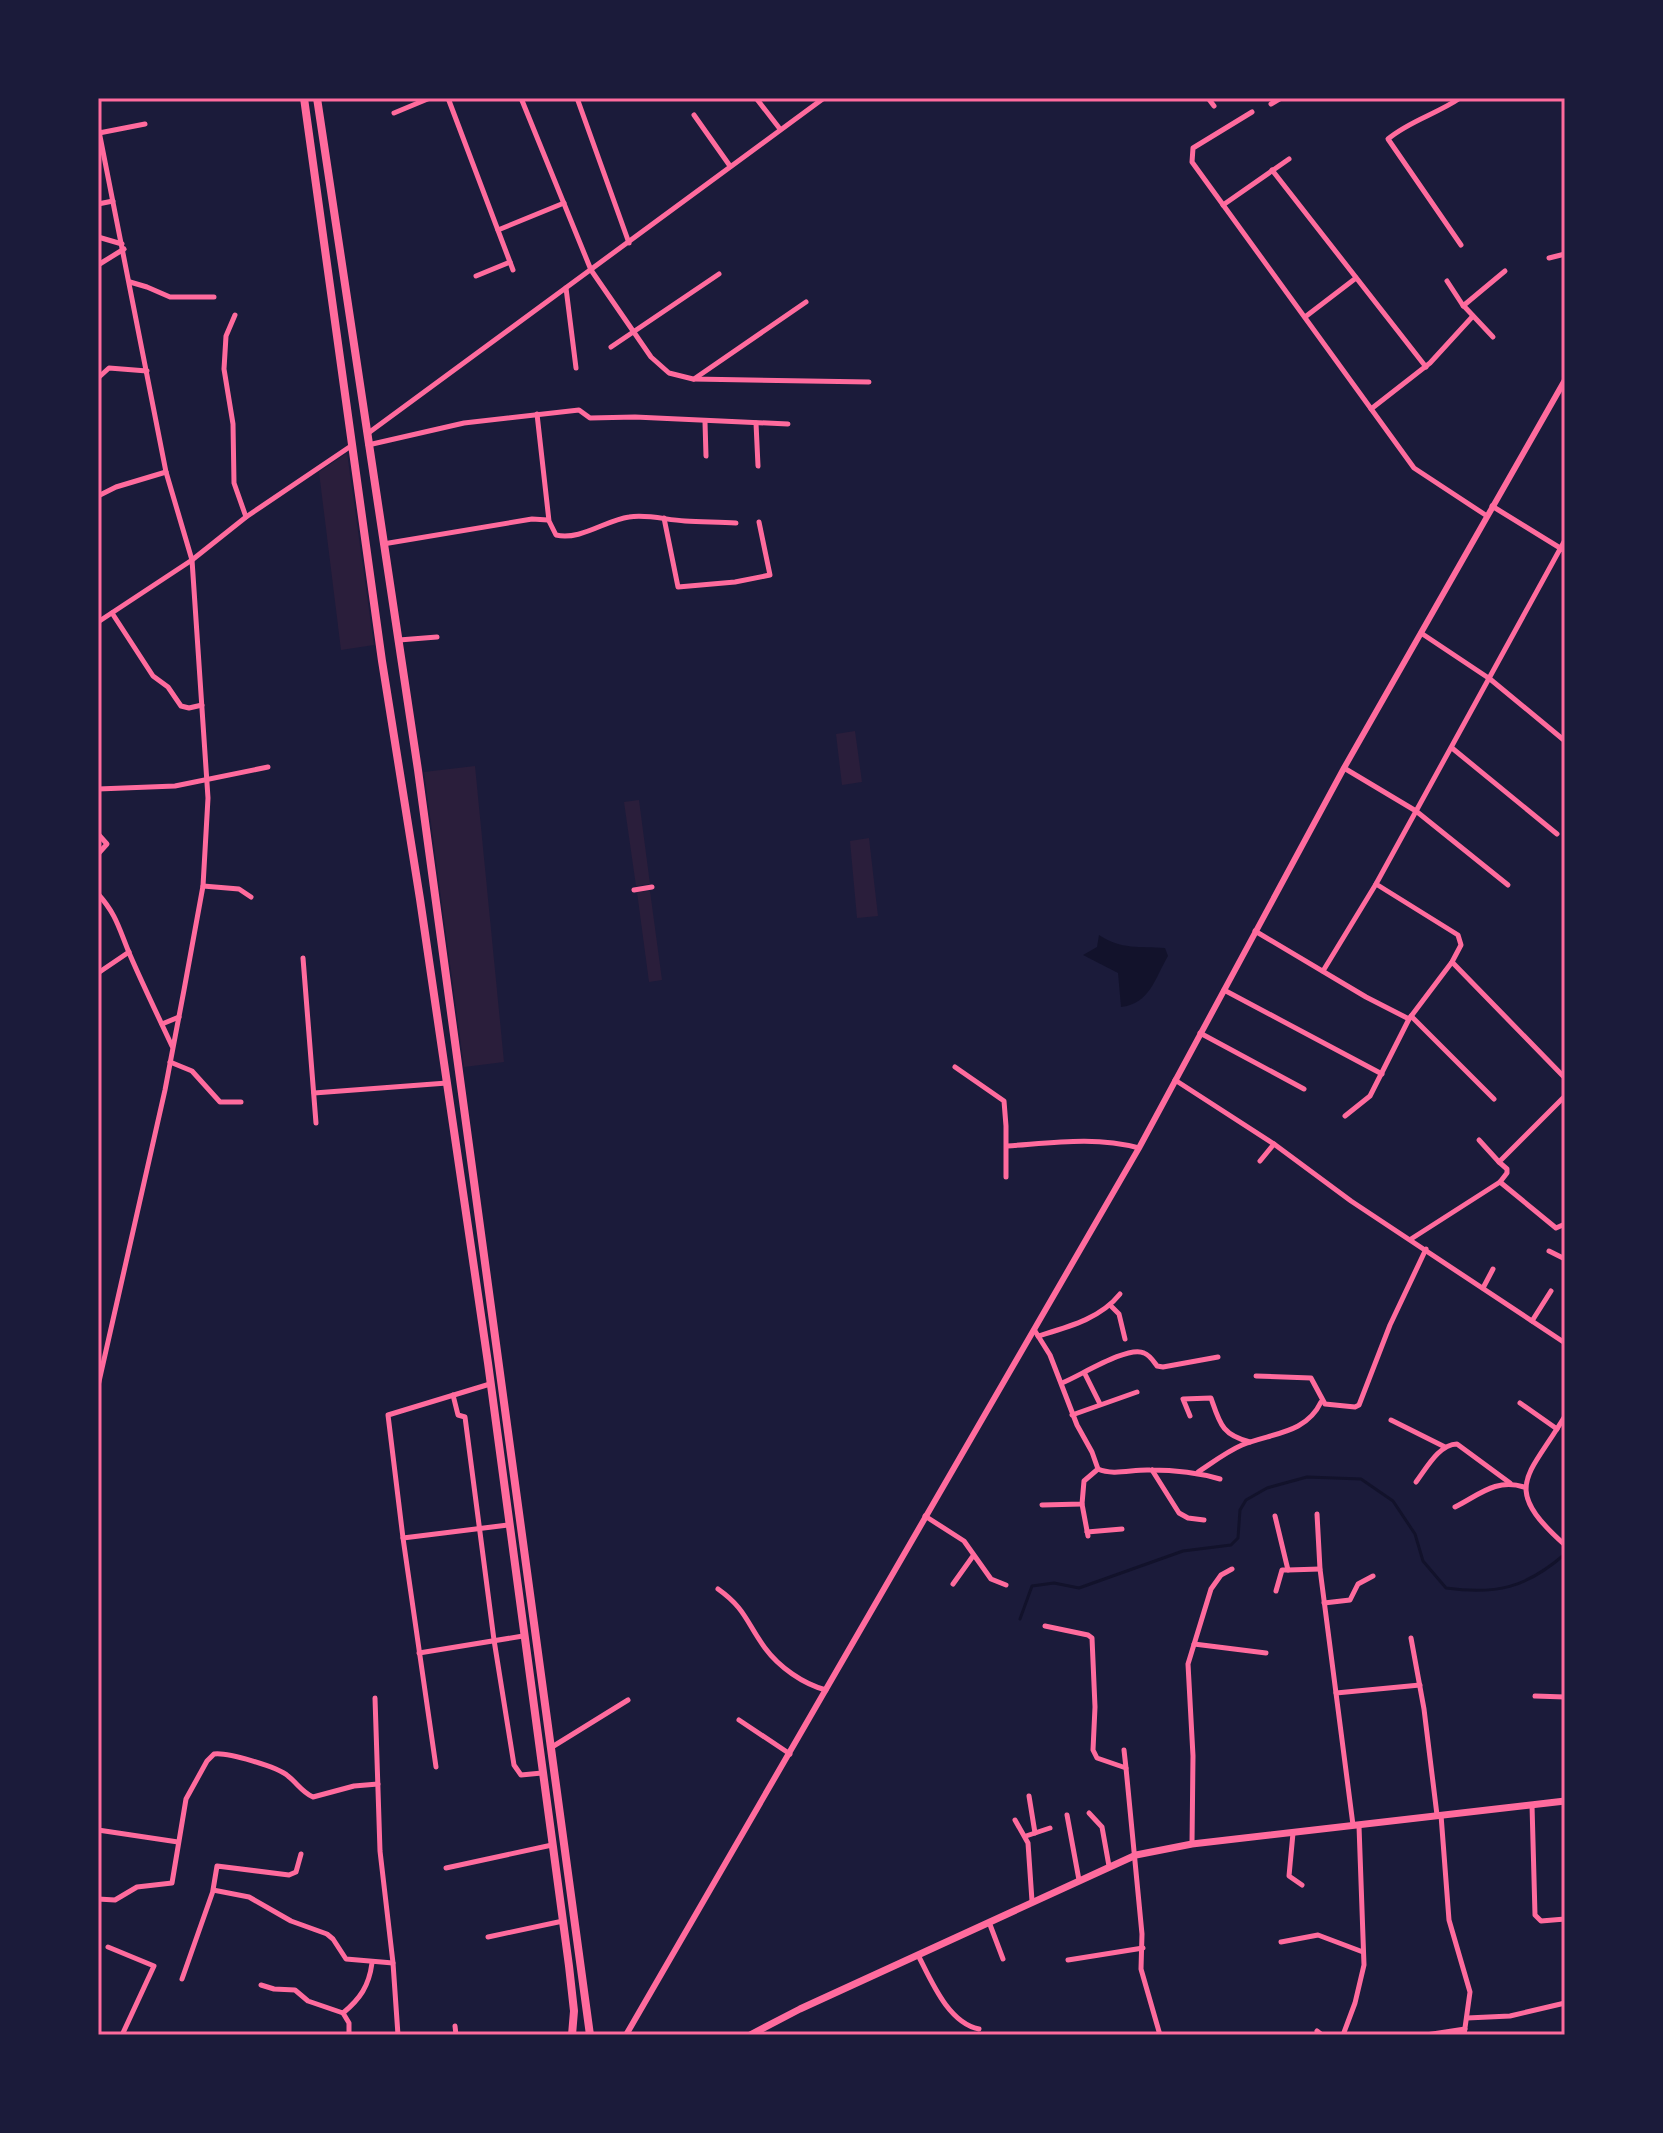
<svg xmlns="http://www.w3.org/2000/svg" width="1663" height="2133" viewBox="0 0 1663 2133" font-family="'Alegreya Sans',sans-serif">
  <rect width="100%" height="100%" fill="#1b1b3a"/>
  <g fill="#2a1e3b">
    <path d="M347,453l27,192 -33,5 -22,-178z"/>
    <path d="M855,731l7,51 -20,3 -6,-51z"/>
    <path d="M475,766l29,296 -40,5 -40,-295z"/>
    <path d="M639,800l11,84 -14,2 -12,-84z"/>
    <path d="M869,838l9,78 -21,2 -7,-77z"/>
    <path d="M650,891l12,89 -13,2 -12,-90z"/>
  </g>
  <path fill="#12122b" d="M1099,935c22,15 41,11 66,13l3,8c-13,22 -18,48 -47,51l-3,-34 -35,-18 14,-8z"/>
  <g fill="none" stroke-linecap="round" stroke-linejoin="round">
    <path stroke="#12122b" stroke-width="3" d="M1020,1619l12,-33 22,-3 25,5 104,-37 48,-6 7,-7 2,-28 6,-10 21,-12 40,-11 54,2 32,22 22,33 8,27 23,27c50,7 80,0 119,-34"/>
    <g stroke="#ff6b9d" stroke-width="5">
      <path d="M448,98l65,172"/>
      <path d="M521,98l70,172 60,87 18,16 24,6 176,3"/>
      <path d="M577,98l52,145"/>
      <path d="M756,98l24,31"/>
      <path d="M1208,98l6,8"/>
      <path d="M1460,98c-23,16 -51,23 -72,41l73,106"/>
      <path d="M1271,104l10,-6"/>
      <path d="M1252,112l-59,36 -1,14 222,306 73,48"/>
      <path d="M394,113l36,-15"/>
      <path d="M694,115l36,51"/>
      <path d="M98,126l68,346 26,88 16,238 -5,88 -19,104 -19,100 -67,296"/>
      <path d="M99,133l46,-9"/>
      <path d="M1272,170l154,197"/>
      <path d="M98,204l15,-3"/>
      <path d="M1223,205l66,-46"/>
      <path d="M498,230l66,-27"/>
      <path d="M98,237l24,7"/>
      <path d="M1549,258l16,-4"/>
      <path d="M98,265l26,-16"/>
      <path d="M476,276l34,-14"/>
      <path d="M1447,281l15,23 31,33"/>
      <path d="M130,282l17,5 23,10h44"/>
      <path d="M566,288l10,80"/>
      <path d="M1463,306l42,-35"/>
      <path d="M235,315l-9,21 -2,33 9,55 1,59 12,34"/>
      <path d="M1305,317l51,-39"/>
      <path d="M611,347l108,-73"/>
      <path d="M98,378l11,-10 38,3"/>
      <path d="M694,379l112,-77"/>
      <path d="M1371,409l59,-46 43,-47"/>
      <path d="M537,414l12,107 7,14c24,6 50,-15 73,-18 19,-3 37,3 56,4 17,1 34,1 51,2"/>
      <path d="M705,422l1,34"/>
      <path d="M756,423l2,43"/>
      <path d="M367,434l457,-336"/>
      <path d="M368,445l96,-22 115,-13 11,8 45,-1 153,7"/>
      <path d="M98,496l18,-9 50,-15"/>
      <path d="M1492,506l73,45"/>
      <path d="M664,518l14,69 57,-5 35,-7 -11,-53"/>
      <path d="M383,544l149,-25 16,1"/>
      <path d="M112,613l41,63 15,11 13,19 8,2 13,-3"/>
      <path d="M98,622l94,-62 54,-43 105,-71"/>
      <path d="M1421,633l69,46 75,62"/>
      <path d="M399,640l38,-3"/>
      <path d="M1452,748l105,86"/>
      <path d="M1344,768l72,43 92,74"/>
      <path d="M98,789l77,-3 93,-19"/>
      <path d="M98,834l9,10 -9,10"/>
      <path d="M203,886l36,3 12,8"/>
      <path d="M634,890l18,-3"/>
      <path d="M98,894c19,21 21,35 32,61 13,30 28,61 42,91"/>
      <path d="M1255,931l111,66 43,22"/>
      <path d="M303,958l13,165"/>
      <path d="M1452,962l113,116"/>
      <path d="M1323,971l53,-87 189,-344"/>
      <path d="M98,973l31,-21"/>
      <path d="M1224,990l158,84"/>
      <path d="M1411,1016l83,83"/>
      <path d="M162,1024l17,-7"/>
      <path d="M1200,1033l104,56"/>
      <path d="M170,1062l22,9 28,31h21"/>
      <path d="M955,1067l49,34 2,25v51"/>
      <path d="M1175,1080l99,64 77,57 214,142"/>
      <path d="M314,1093l133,-10"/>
      <path d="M1345,1116l25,-20 39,-77 43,-57 9,-17 -3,-10 -82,-51"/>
      <path d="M1479,1140l20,22"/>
      <path d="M1007,1146c44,-3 88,-10 132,2"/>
      <path d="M1260,1161l14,-17"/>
      <path d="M1500,1182l56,46 9,-4"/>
      <path d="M1411,1239l89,-57 7,-9v-4l-8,-7 66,-66"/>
      <path d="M1549,1251l16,8"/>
      <path d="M1483,1288l10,-19"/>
      <path d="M1110,1305l9,9 6,25"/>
      <path d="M1532,1321l19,-30"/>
      <path d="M1035,1331l15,24 27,70 15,27 6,17c16,7 35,0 52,1 24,0 46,2 70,9"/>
      <path d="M1038,1336c30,-9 62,-17 82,-42"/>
      <path d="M1085,1374l15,30"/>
      <path d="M1256,1376l55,2 14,26 30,3 4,-2 31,-80 36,-76"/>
      <path d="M1062,1383c18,-7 66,-38 82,-30 6,2 10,9 13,13l6,1 55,-10"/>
      <path d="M453,1395l5,20 7,2 29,223 20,125 7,10 21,-2"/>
      <path d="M1520,1403l37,26"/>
      <path d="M1072,1415l65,-23"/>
      <path d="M1190,1416l-7,-17 28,-1c9,26 11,37 39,44"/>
      <path d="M1565,1416c-37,62 -65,71 0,129"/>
      <path d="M1391,1420l54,27"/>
      <path d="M1152,1470l27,43 9,5 16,2"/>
      <path d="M1198,1472c14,-9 28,-20 44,-27 29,-12 64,-11 79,-43"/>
      <path d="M1416,1482c10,-13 23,-38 41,-38l53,39"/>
      <path d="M1082,1504l6,32"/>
      <path d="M1042,1505l40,-1 2,-23 14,-12"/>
      <path d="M1455,1507c24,-12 41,-29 69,-20"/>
      <path d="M1317,1514l3,55 33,256"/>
      <path d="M925,1516l39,25 27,38 15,6"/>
      <path d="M1275,1516l13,54 32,-1"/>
      <path d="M1087,1532l35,-3"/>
      <path d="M403,1538l105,-13"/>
      <path d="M953,1584l20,-28"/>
      <path d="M718,1589c28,20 28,33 47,59 14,19 38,36 61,42"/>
      <path d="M1276,1591l6,-21h6"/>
      <path d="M1324,1603l26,-3 8,-16 15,-8"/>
      <path d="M1045,1626l43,9 4,3 3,69 -2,43 4,8 29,10 16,166 -1,35 19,66"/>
      <path d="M1411,1638l13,71 13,106"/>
      <path d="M1194,1644l72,9"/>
      <path d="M419,1653l104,-17"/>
      <path d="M1336,1693l84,-8"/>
      <path d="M1535,1696l30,1"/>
      <path d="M375,1698l5,153 13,112 5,72"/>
      <path d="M739,1720l51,34"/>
      <path d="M552,1747l76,-47"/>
      <path d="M1124,1750l2,18"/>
      <path d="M436,1767l-33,-229 -15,-123 102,-31"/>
      <path d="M1029,1796l6,37"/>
      <path d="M1532,1805l3,110 6,6 24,-2"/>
      <path d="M1089,1813l13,14 7,39"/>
      <path d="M1067,1815l12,65"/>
      <path d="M1441,1815l8,105 21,72 -6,43"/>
      <path d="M1015,1820l13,23 4,58"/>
      <path d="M98,1830l80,12"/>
      <path d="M1293,1833l-4,43 13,9"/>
      <path d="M1026,1836l24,-8"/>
      <path d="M1192,1844l1,-88 -5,-92 23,-75 10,-14 11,-6"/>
      <path d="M301,1854l-5,18 -7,3 -72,-9 -4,24 36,7 42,24 36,13 6,5 13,20 47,4"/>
      <path d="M446,1868l106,-23"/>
      <path d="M98,1899l17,1 22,-13 35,-4 14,-84 21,-38 7,-7c13,-2 64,13 74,22 9,7 14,16 25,21l41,-11 24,-2"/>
      <path d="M989,1922l14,37"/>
      <path d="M488,1937l75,-16"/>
      <path d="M1281,1942l37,-7 45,17"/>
      <path d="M108,1947l46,19 -32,69"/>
      <path d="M918,1955c13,25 30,68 61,74"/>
      <path d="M1068,1960l75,-12"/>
      <path d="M182,1979l31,-88"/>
      <path d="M261,1985l13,4 21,1 13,11 35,12 6,10v12"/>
      <path d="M343,2013c17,-14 26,-27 29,-50"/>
      <path d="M1467,2018l43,-2 55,-13"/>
      <path d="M455,2026l1,9"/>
      <path d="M1317,2031l5,4"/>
      <path d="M1343,2035l12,-32 9,-38 -5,-139"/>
      <path d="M1426,2035l39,-6"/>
    </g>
    <path stroke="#ff6b9d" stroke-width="6" d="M626,2035l513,-887 205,-380 221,-388"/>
    <path stroke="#ff6b9d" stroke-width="7" d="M750,2035l50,-26 336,-154 56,-11 373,-43"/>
    <g stroke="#ff6b9d" stroke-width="8">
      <path d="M304,98l78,563 38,238 68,464 81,603 5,45 -2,24"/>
      <path d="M317,98l101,672 172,1265"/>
    </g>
  </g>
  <rect width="1663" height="2133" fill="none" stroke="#1b1b3a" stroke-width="200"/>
  <rect x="100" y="100" width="1463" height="1933" fill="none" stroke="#ff6b9d" stroke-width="3"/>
</svg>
